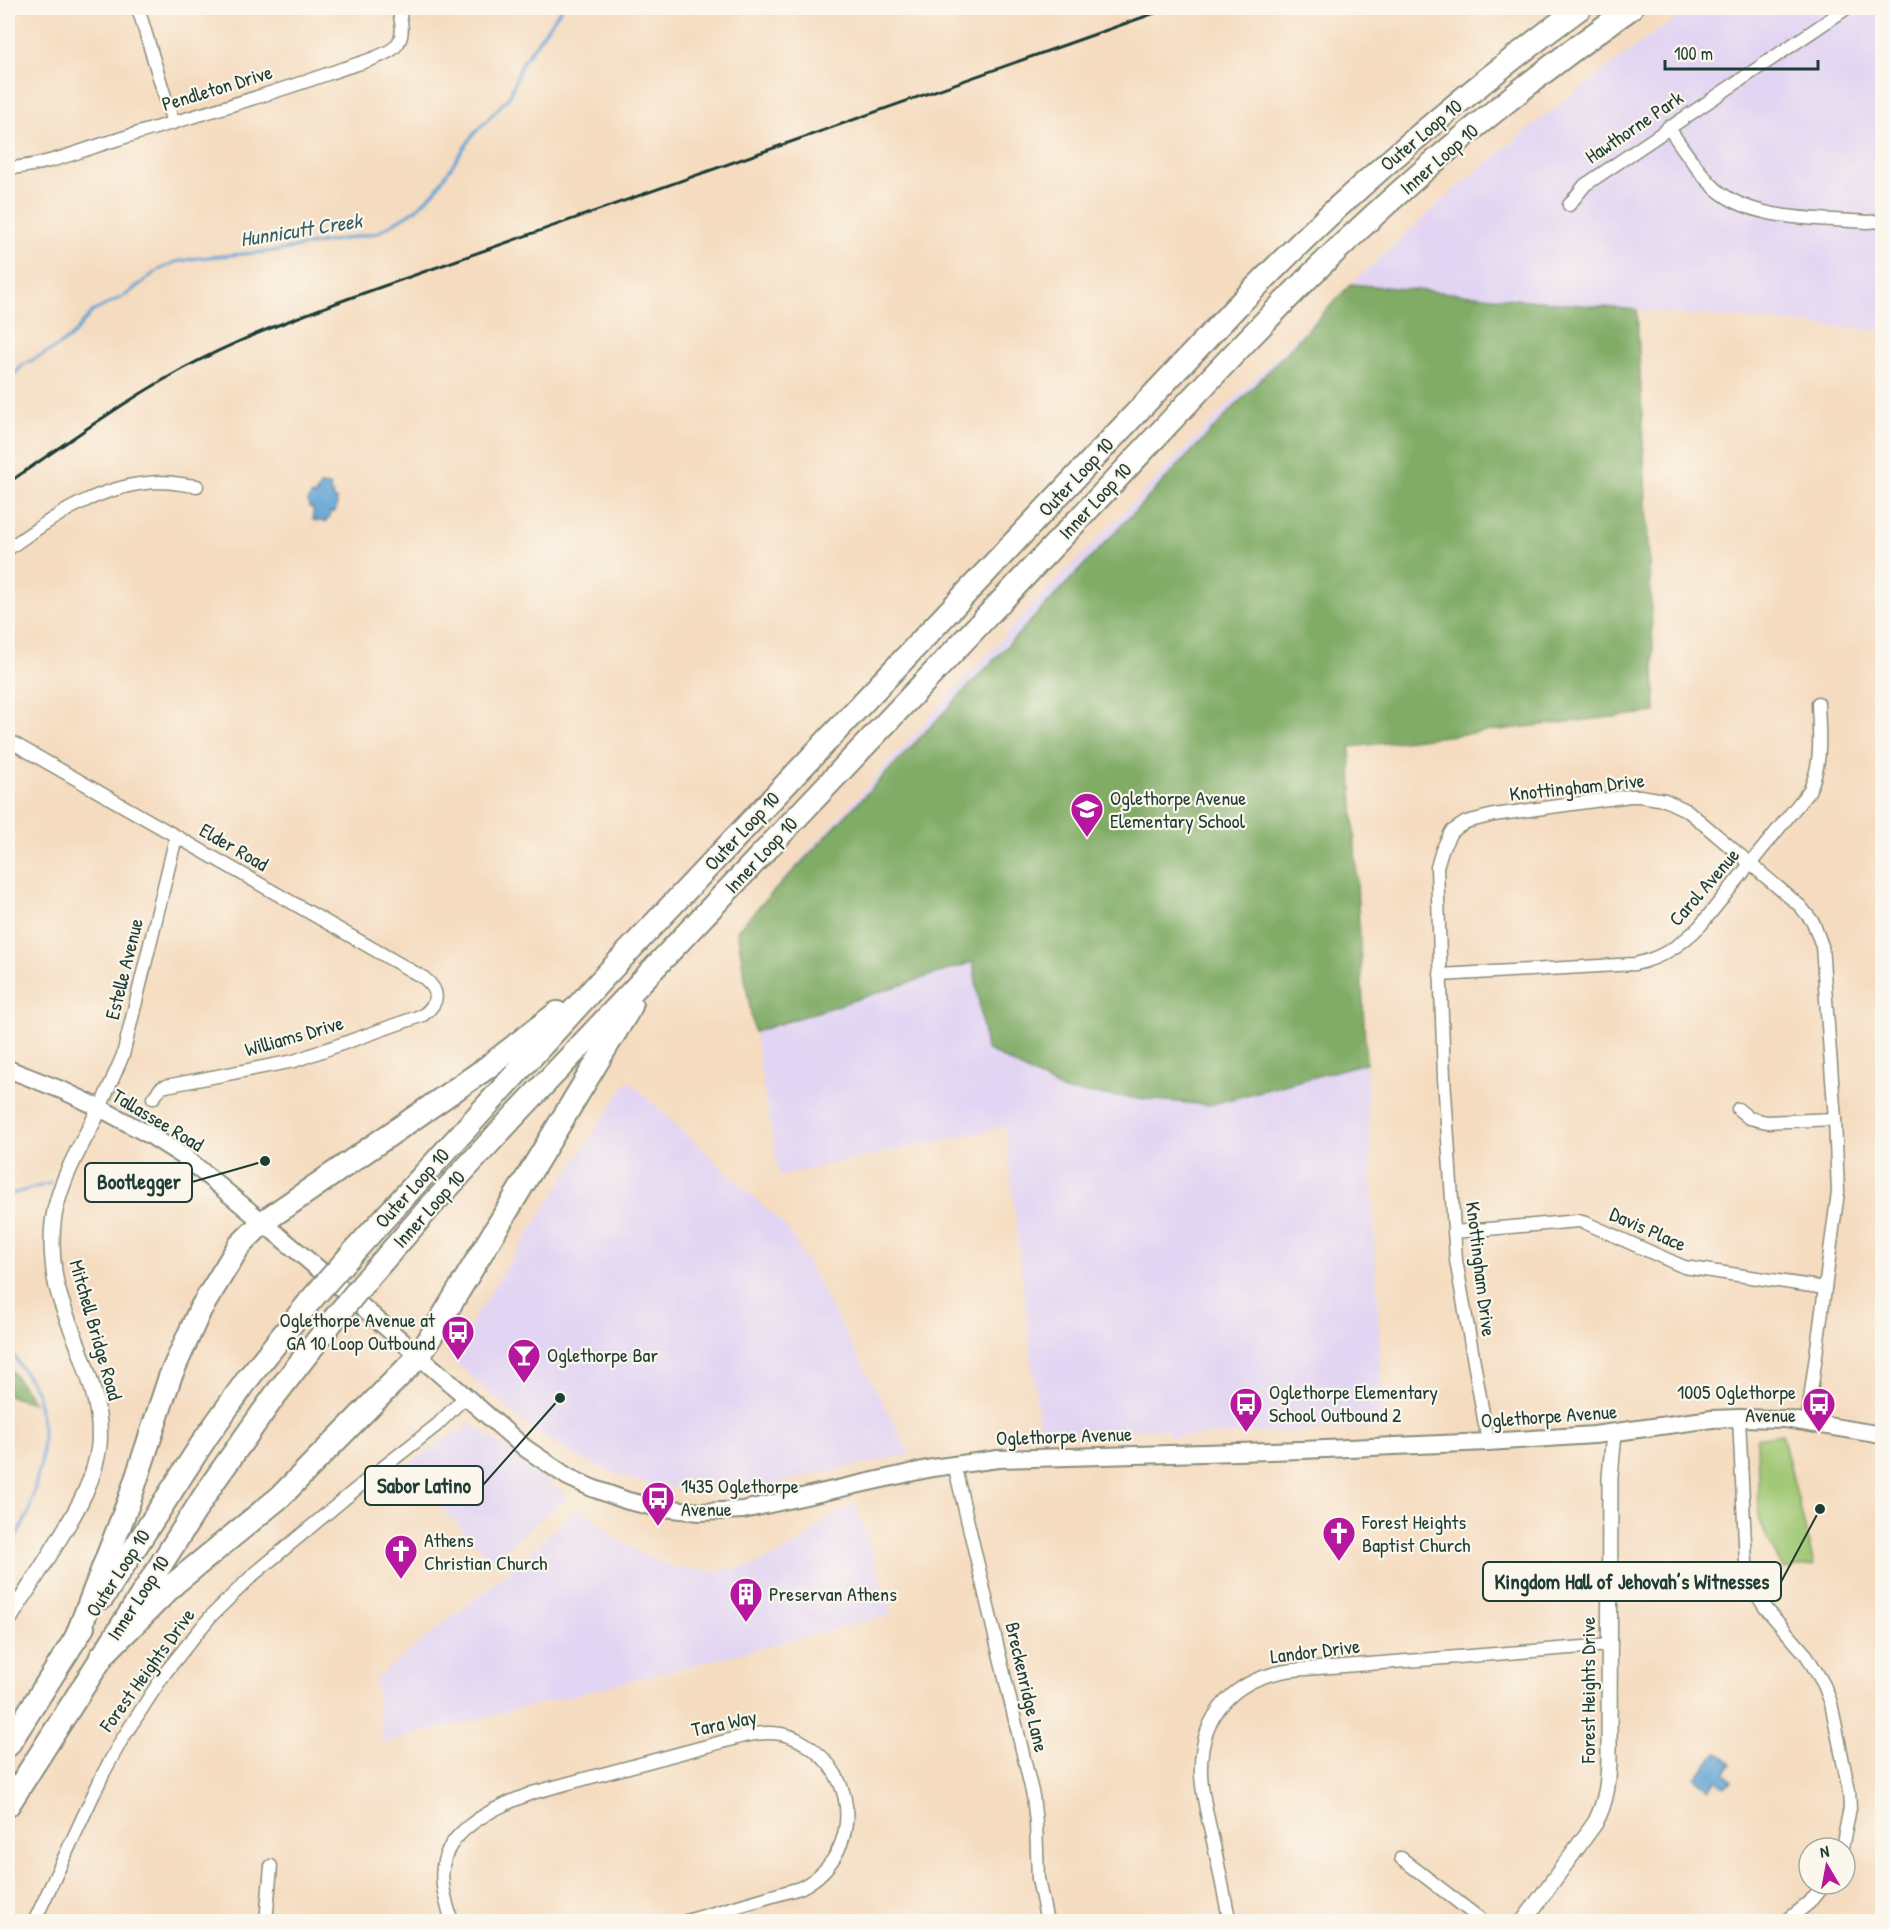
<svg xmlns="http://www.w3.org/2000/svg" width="1890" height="1929" viewBox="0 0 1890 1929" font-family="'Patrick Hand',sans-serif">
  <rect width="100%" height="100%" fill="#fbf7ec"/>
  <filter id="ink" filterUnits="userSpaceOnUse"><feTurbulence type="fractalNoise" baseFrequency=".0167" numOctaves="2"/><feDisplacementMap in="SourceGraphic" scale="12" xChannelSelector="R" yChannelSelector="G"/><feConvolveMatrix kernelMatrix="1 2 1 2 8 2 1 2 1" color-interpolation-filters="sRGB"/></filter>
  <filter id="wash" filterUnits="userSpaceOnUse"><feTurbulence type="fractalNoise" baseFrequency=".008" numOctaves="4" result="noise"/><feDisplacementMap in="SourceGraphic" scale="24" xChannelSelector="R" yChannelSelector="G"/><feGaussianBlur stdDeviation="1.35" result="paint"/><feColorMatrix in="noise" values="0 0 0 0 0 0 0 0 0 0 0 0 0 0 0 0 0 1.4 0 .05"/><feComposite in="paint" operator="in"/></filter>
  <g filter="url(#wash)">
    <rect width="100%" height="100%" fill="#f5dcc0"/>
    <g fill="#e2d4f3">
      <path d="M1692,8h190v323l-245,-21 19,402 -306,35 34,680 -215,10 -2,-8 -127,4 -35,-306 -226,49 -42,-246 288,-317 211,-216 115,-113 111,-101 58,-47 49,-39 76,-57z"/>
      <path d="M628,1080l161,150 122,224 -165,35 -38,2 -22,-1 -46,-8 -24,-8 -40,-18 -54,-34 -73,-65z"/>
      <path d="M471,1422l97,75 -76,63 -89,-92z"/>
      <path d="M855,1503l37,112 -509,128 -8,-64 131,-105 74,-68 39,35 30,17 28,10 38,3 35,-4 29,-12 23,-14 20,-18z"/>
    </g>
    <path fill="#a0c874" stroke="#608254" stroke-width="1.5" d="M1782,1434l32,131 -31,4 -24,-48 -2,-83z"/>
    <g fill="#80ac66" stroke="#50744d" stroke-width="1.5">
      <path d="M1351,284l286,26 19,402 -306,35 16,316 -157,42 -145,-14 -78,-42 -13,-87 -219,70 -17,-102z"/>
      <path d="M8,1366l26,37 -26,-7z"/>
    </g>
    <g fill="#61a3d5" stroke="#407084" stroke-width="1.5">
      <path d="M320,485l11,1 -1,7 3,1 -1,4 4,1c2,5 1,9 -2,13h-4l-1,7h-2l-1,3 -13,-2v-12l-4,-1 -1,-6 3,-6 4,1 1,-4h2z"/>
      <path d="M1718,1752l14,12 -8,9 7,7 -6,7 -8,-6 -8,9 -14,-13z"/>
    </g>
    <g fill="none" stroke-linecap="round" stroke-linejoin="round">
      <g stroke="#61a3d5" stroke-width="3">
        <path d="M8,381l15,-16 34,-18 15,-11 20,-24 34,-17 31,-24 18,-9 23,-4 78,-7 101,-18 38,-23 20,-19 37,-55 37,-39 13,-34 40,-55"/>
        <path d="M8,1195l43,-12"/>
        <path d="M8,1347l29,45 6,38 -1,27 -13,56 -21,38"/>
      </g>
    </g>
  </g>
  <g filter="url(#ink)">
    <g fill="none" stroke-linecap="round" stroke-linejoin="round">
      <defs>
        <g id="minor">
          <path d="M138,8l35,115"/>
          <path d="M1668,127c15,21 29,44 48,62 38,33 104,29 151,33l15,-1"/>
          <path d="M8,168c36,-1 79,-20 114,-30 72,-22 144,-42 214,-67 16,-6 47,-13 59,-24 11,-11 6,-27 3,-39"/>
          <path d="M1569,205l16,-20 262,-177"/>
          <path d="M8,549c46,-33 92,-65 152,-67 12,0 25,3 37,4"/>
          <path d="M8,740l416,238c16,13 16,24 -1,37l-129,46 -128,25 -5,2 -8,10"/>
          <path d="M1440,975l195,-11c27,-6 46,-19 65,-38l109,-135c14,-28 10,-57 9,-88"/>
          <path d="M100,1108l23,-53 53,-218"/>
          <path d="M1738,1109l11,9 18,4 68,-3"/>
          <path d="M1454,1232l124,-11 8,2 98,44 141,21"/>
          <path d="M1739,1418l7,146 9,28 9,14 43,50 17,29 7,18 18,88 1,17 -8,40"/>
          <path d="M1488,1442l-32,-182 -12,-182 -7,-211 5,-17 9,-18 15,-10 28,-7 136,-19h10l25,4 23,11 112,95 13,16 9,24 13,173 3,73 -31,230"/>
          <path d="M954,1464l79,332 3,27 2,56 9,43"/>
          <path d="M1401,1858l83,64"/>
          <path d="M34,1922l70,-150 17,-31 44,-68 32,-40 14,-17 42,-41 114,-95 70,-55 28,-28"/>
          <path d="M266,1922l5,-56"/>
          <path d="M452,1922c-5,-18 -12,-37 -9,-55 4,-39 57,-62 89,-74l212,-57c13,-3 25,-4 37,-2 13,2 23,8 33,16 49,38 41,111 -14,138l-117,34"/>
          <path d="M1230,1922c-6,-27 -11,-54 -17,-81 -5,-22 -11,-45 -12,-67 -2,-61 35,-97 92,-104l316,-25"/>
          <path d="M1785,1922l24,-19 15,-19"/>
        </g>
        <g id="tertiary">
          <path d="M8,1621c17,-28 36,-56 53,-85 17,-28 34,-57 38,-91 3,-34 -9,-65 -20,-97 -9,-24 -22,-51 -25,-77 -3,-23 -3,-50 4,-72 9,-32 28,-62 42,-91"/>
          <path d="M1523,1922l72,-99c12,-22 14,-44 14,-69l1,-277 4,-44"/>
        </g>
        <path id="secondary" d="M8,1069l56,22 36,17 53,29 33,21 142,119 197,171 43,29 24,11 36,13 26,6 46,5 43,-2 189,-42 66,-9 304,-9 186,-8 106,-7 118,-16 27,-1 46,1 97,16"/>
        <g id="motorway">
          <path d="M348,1258l257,-282 632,-670c33,-33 66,-67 101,-99 77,-70 158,-138 242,-199"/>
          <path d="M368,1278l60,-69 89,-96c186,-198 372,-395 559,-591 78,-82 154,-167 234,-246 100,-98 207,-188 321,-268"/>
          <path d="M103,1597l104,-161 43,-60 60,-75"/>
          <path d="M76,1638l53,-137 41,-124 30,-67 39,-64 24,-24 222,-153 72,-56"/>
          <path d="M101,1657l74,-74 105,-86 139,-141 212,-350"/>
          <path d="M8,1745l75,-118"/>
          <path d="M8,1805l204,-321 61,-86 61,-79"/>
        </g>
      </defs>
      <use href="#minor" stroke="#8a8c7a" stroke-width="15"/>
      <use href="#tertiary" stroke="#8a8c7a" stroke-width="18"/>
      <use href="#secondary" stroke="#8a8c7a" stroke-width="20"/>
      <use href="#motorway" stroke="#8a8c7a" stroke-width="26"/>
      <use href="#minor" stroke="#fff" stroke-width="12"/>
      <use href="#tertiary" stroke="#fff" stroke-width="15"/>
      <use href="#secondary" stroke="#fff" stroke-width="16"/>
      <use href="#motorway" stroke="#fff" stroke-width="22"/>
      <path stroke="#1f3d34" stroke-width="3" d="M8,483c56,-39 112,-79 171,-112 54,-30 111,-51 168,-72l822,-291"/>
      <defs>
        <g id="motorway-bridge">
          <path d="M310,1301l38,-43"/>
          <path d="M334,1319l34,-41"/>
        </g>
      </defs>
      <use href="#motorway-bridge" stroke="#8a8c7a" stroke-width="26" stroke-linecap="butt"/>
      <use href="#motorway-bridge" stroke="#fff" stroke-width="22"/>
    </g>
  </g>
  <defs>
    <symbol id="school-pin" viewBox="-11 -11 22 30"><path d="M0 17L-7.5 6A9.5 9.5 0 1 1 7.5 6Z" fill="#b5179e" stroke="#fbf7ec"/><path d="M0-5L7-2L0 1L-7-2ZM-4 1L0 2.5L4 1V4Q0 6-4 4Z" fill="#fff"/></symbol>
    <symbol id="bus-pin" viewBox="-11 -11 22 30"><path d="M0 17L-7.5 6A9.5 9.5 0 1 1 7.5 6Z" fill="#b5179e" stroke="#fbf7ec"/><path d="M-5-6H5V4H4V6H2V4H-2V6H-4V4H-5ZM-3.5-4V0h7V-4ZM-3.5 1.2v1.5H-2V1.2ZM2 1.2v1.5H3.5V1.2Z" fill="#fff"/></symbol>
    <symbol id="bar-pin" viewBox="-11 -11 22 30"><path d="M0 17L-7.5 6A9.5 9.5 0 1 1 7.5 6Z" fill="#b5179e" stroke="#fbf7ec"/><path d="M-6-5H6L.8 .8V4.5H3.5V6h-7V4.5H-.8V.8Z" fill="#fff"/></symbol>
    <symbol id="church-pin" viewBox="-11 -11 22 30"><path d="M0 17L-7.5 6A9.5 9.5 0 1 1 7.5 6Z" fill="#b5179e" stroke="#fbf7ec"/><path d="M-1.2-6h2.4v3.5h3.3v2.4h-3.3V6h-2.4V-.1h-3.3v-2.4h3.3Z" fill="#fff"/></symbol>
    <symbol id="building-pin" viewBox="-11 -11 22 30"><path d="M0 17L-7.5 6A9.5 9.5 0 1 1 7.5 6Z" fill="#b5179e" stroke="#fbf7ec"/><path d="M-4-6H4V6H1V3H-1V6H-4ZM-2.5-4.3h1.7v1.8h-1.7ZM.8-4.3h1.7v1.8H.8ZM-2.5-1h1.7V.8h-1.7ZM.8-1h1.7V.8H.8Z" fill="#fff"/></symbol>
  </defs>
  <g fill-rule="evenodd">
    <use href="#school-pin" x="1068" y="790" width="38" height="52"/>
    <use href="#bus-pin" x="439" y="1313" width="38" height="52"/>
    <use href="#bar-pin" x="505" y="1336" width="38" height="52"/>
    <use href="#bus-pin" x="1227" y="1385" width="38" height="52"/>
    <use href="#bus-pin" x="1800" y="1385" width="38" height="52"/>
    <use href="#bus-pin" x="639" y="1479" width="38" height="52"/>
    <use href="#church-pin" x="1320" y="1514" width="38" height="52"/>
    <use href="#church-pin" x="382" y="1532" width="38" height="52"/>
    <use href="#building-pin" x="727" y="1575" width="38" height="52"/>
  </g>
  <g text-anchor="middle" stroke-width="4.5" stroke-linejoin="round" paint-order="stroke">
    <g font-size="20" fill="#1f3d34" stroke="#fbf7ec">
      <text transform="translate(217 88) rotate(-17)" y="7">Pendleton Drive</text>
      <text transform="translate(1634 127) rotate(-34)" y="7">Hawthorne Park</text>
      <text transform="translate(1421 135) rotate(-40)" y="7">Outer Loop 10</text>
      <text transform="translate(1439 159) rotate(-41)" y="7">Inner Loop 10</text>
      <text transform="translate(1076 477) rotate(-47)" y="7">Outer Loop 10</text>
      <text transform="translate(1095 501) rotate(-47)" y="7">Inner Loop 10</text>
      <text transform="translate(1577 787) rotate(-6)" y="7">Knottingham Drive</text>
      <text transform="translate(742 831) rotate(-47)" y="7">Outer Loop 10</text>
      <text transform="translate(234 847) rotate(30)" y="7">Elder Road</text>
      <text transform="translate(761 855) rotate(-47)" y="7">Inner Loop 10</text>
      <text transform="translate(1704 887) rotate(-49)" y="7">Carol Avenue</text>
      <text transform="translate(124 969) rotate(-76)" y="7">Estelle Avenue</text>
      <text transform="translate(294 1036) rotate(-16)" y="7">Williams Drive</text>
      <text transform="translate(158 1120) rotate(31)" y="7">Tallassee Road</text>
      <text transform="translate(412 1188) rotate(-48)" y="7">Outer Loop 10</text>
      <text transform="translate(429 1209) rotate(-48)" y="7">Inner Loop 10</text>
      <text transform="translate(1648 1229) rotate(24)" y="7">Davis Place</text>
      <text transform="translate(1481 1269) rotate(83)" y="7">Knottingham Drive</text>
      <text transform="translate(96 1330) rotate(74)" y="7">Mitchell Bridge Road</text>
      <text transform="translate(1549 1416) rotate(-4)" y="7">Oglethorpe Avenue</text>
      <text transform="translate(1064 1436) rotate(-2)" y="7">Oglethorpe Avenue</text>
      <text transform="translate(118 1573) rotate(-57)" y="7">Outer Loop 10</text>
      <text transform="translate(138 1598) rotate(-57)" y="7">Inner Loop 10</text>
      <text transform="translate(1315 1651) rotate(-7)" y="7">Landor Drive</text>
      <text transform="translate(147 1670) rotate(-54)" y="7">Forest Heights Drive</text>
      <text transform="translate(1027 1687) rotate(77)" y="7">Breckenridge Lane</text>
      <text transform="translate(1588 1690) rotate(-90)" y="7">Forest Heights Drive</text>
      <text transform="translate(724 1723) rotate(-12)" y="7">Tara Way</text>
    </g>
    <g font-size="20" fill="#1f3d34" stroke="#fbf7ec" text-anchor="start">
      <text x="1110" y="805">Oglethorpe Avenue<tspan x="1110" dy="23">Elementary School</tspan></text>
      <text x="435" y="1327" text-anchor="end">Oglethorpe Avenue at<tspan x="435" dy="23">GA 10 Loop Outbound</tspan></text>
      <text x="547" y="1362">Oglethorpe Bar</text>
      <text x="1269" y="1399">Oglethorpe Elementary<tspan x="1269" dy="23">School Outbound 2</tspan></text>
      <text x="1796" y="1399" text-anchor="end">1005 Oglethorpe<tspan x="1796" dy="23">Avenue</tspan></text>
      <text x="681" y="1493">1435 Oglethorpe<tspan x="681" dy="23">Avenue</tspan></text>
      <text x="1362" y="1529">Forest Heights<tspan x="1362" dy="23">Baptist Church</tspan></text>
      <text x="424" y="1547">Athens<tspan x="424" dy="23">Christian Church</tspan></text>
      <text x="769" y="1601">Preservan Athens</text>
    </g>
    <g font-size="21" font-style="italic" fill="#335c64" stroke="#fbf7ec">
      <text transform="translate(301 230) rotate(-9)" y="7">Hunnicutt Creek</text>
    </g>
  </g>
  <path fill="none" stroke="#1f3d34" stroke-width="2" d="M265 1161L192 1182M560 1398L483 1485M1820 1509L1781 1582"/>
  <g fill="#1f3d34" stroke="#fbf7ec" stroke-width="2">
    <circle cx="265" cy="1161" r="6"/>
    <circle cx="560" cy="1398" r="6"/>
    <circle cx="1820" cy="1509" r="6"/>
  </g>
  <g fill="#fbf7ec" stroke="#1f3d34" stroke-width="2">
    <rect x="85" y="1163" width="107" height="39" rx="6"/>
    <rect x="365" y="1466" width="118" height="39" rx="6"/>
    <rect x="1483" y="1562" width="298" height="39" rx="6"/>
  </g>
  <g font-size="21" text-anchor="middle" font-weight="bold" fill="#1f3d34">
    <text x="139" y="1189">Bootlegger</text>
    <text x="424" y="1493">Sabor Latino</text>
    <text x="1632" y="1589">Kingdom Hall of Jehovah’s Witnesses</text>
  </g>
  <rect width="1890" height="1929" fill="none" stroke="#fbf7ec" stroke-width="30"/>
  <g transform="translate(1827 1866) rotate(350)"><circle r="28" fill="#fbf7ec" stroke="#a3ada2" stroke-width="1.5"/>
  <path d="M0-4.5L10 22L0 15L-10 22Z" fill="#b5179e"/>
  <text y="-9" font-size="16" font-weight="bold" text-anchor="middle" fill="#1f3d34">N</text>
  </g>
  <path d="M1665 60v9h153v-9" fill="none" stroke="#1f3d34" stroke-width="3"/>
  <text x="1674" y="60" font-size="18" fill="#1f3d34" stroke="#fbf7ec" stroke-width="4.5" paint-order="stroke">100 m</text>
</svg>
